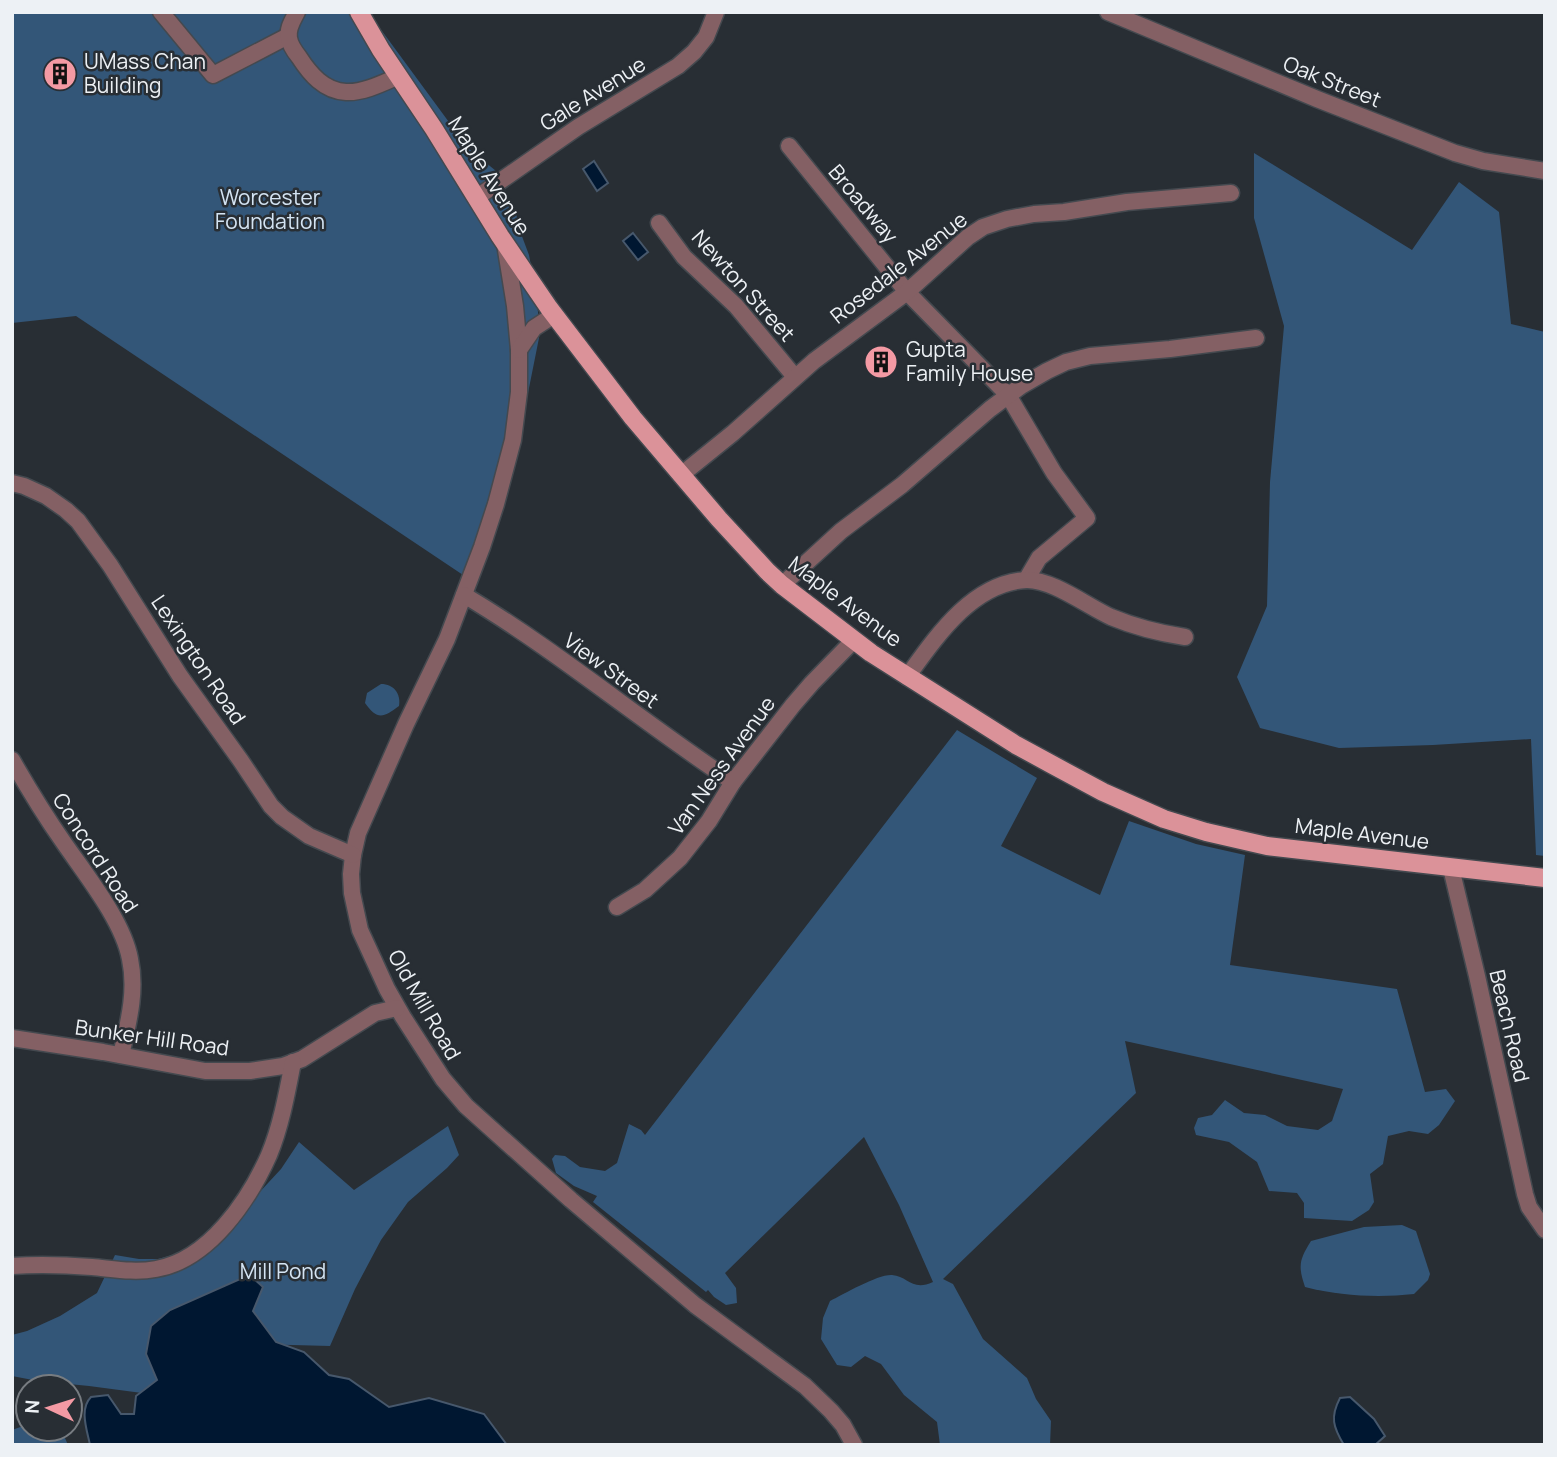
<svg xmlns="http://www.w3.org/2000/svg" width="1557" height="1457" viewBox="0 0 1557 1457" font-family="Manrope,sans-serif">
  <rect width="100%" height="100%" fill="#282e34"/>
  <g fill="#335678">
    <path d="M12,12h356l100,136 28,23 20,42 4,18 9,24 4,21 5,36 1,26 -24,120 -40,125 -399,-267 -64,7z"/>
    <path d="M1254,153l158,97 47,-68 40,30 12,112 34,8v524l-9,-1 -5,-116 -98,6 -94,3 -79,-20 -23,-51 30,-71 3,-124 14,-156 -30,-108z"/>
    <path d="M381,684c13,0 20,10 18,22 -16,12 -22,14 -34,-3l2,-10z"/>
    <path d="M957,730l80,48 -36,68 99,49 29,-74 67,23 49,11 -15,110 167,24 28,103 21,-3 9,12 -16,24 -11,9 -19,-3 -21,5 -5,28 -13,10 4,28 -5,8 -17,11 -48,-3v-15l-7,-10 -28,-2 -12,-29 -28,-20 -33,-7 -2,-7 4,-10 14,-3 13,-15 19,13 21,2 22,11 31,4 14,-9 11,-32 -218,-48 11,52 -193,186 10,5 30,55 44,39 9,21 15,22 -1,24h-110l-3,-23 -33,-27 -23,-31 -16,-8 -14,11 -14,-2 -16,-26 2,-21 7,-17c14,-7 48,-27 62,-26 16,1 20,17 41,7l-34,-77 -35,-68 -139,136 11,15 1,15 -11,2 -12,-8 -6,-7 -2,2 -113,-90 4,-6 -23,-10 -18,-13 -4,-14 3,-4 10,1 15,11 25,4 12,-8 12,-39 12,6 4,5z"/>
    <path d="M448,1126l11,29 -12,13 -39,34 -27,38 -26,49 -25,57 -145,-4 -31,59 -12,-8 -53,-7 -51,-5 -26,-5v-41l15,-4 33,-15 37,-23 18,-38 24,4h19l32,-9 66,-54 25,-27 18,-27 55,48z"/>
    <path d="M1402,1225l14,6 14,43 -2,6 -14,14c-36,4 -73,2 -109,-7 -7,-21 -6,-27 6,-46l53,-14z"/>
    <path d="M28,1422v7h33l7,16h-56v-15l14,-5z"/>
  </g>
  <g fill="#001731" stroke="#47586c" stroke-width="2">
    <path d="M594,161l14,22 -11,8 -14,-22z"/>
    <path d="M633,233l15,19 -10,8 -15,-19z"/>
    <path d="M253,1278l10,9 -10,24 23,31 28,10 25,23 20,4 40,28 40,-9 55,16 23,31h-417c-3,-15 -11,-36 1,-48l17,-2 13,19h13l2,-18 21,-16 -11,-26 5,-28 19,-16 70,-31z"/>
    <path d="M1350,1397l24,22 11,17 -10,9h-31c-11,-18 -14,-28 -4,-47z"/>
  </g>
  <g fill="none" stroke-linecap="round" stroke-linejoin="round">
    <defs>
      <g id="minor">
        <path d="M161,12l52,63 75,-39"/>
        <path d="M297,12c-4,8 -10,16 -8,26 1,7 6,14 10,19 11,17 25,34 47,35 17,1 37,-9 53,-16"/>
        <path d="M1108,12l209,87 138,54 28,8 62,10"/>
        <path d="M789,146l118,146 101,103 46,78 33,45 -48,40 -13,22c-54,3 -90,57 -119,97"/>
        <path d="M476,198l102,-71 100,-61 16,-14 12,-15 10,-25"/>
        <path d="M659,223l25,34 52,49 59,71"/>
        <path d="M505,244l10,62 4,44v42l-6,48 -17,64 -14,43 -35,92 -41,85 -48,109 -5,22 -2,19 1,19 8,37 27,59 16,28 40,62 23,27 105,94 124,105 110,81 26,25 12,14 11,20"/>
        <path d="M519,350l15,-22 20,-13"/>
        <path d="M681,475l52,-42 81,-72 93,-69 61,-55 15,-10 24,-8 27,-5 30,-2 63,-10 104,-9"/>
        <path d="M12,483l12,3 22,10 20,14 12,11 32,44 70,111 61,85 30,45 11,11 27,19 44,19"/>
        <path d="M1026,580c26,-1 61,26 85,37 24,10 48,16 74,20"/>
        <path d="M782,585l59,-54 61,-46 88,-76 31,-23 26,-15 19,-9 24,-6 80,-7 86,-11"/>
        <path d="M464,595c94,56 178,127 269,187"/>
        <path d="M12,760c16,28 33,56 52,83 22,32 59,78 66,116 7,33 -2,65 -9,96"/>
        <path d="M1451,868l26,108 48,218 4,13 16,23"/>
        <path d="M617,907l28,-17 35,-32 29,-37 24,-39 60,-77 19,-22 42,-43"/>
        <path d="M12,1038l91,14 102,19h45l33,-5 19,-7 73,-46 22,-5"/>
        <path d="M12,1266c27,-2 54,-1 80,1 22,2 42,6 64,2 53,-9 93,-69 113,-114 12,-29 18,-62 24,-93"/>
      </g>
      <path id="major" d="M359,12l22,38 53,79 66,107 49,72 84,110 86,101 48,52 15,14 89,68 145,92 35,19 52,28 61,27 42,13 61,14 278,32"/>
    </defs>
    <use href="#minor" stroke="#44494f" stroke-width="19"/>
    <use href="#major" stroke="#44494f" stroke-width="21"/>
    <use href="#minor" stroke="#846064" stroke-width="16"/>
    <use href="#major" stroke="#db9299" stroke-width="18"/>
  </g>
  <defs>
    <symbol id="building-disc" viewBox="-11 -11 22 22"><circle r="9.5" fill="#f49aa4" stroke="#282e34"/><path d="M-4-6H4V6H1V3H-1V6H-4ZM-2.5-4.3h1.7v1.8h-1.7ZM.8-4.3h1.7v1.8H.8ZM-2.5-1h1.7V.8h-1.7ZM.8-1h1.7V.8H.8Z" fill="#111"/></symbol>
  </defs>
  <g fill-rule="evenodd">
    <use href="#building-disc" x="41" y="55" width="38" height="38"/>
    <use href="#building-disc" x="862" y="343" width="38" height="38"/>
  </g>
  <g text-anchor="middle" stroke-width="5" stroke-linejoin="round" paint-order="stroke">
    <g font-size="21" fill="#edf1f5" stroke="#282e34" text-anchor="start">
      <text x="84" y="69">UMass Chan<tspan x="84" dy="24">Building</tspan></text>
      <text x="906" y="357">Gupta<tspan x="906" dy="24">Family House</tspan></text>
    </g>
    <g font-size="21" fill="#edf1f5" stroke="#282e34">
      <text transform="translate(1332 82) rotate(22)" y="7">Oak Street</text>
      <text transform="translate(593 94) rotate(-32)" y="7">Gale Avenue</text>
      <text transform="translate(489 176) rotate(58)" y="7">Maple Avenue</text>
      <text transform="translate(863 204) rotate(50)" y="7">Broadway</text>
      <text transform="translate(899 268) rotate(-38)" y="7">Rosedale Avenue</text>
      <text transform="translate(743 286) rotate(48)" y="7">Newton Street</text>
      <text transform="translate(845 602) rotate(37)" y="7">Maple Avenue</text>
      <text transform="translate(198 660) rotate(56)" y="7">Lexington Road</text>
      <text transform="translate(611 671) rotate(36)" y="7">View Street</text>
      <text transform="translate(722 766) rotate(-54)" y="7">Van Ness Avenue</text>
      <text transform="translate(1362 834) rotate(7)" y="7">Maple Avenue</text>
      <text transform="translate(95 853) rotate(57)" y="7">Concord Road</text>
      <text transform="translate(424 1005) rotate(60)" y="7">Old Mill Road</text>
      <text transform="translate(1509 1026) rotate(77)" y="7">Beach Road</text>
      <text transform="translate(152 1038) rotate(8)" y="7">Bunker Hill Road</text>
    </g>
    <g font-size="21" fill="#d4e4f3" stroke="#282e34">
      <text x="270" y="205">Worcester<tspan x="270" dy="24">Foundation</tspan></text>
      <text x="283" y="1279">Mill Pond</text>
    </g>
  </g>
  <rect width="1557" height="1457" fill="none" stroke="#edf1f5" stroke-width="28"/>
  <g transform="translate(49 1408) rotate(274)"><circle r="33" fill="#282e34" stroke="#777c81" stroke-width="2"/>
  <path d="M0-5L12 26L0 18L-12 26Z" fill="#f49aa4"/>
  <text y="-10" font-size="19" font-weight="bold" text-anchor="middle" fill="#edf1f5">N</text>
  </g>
</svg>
